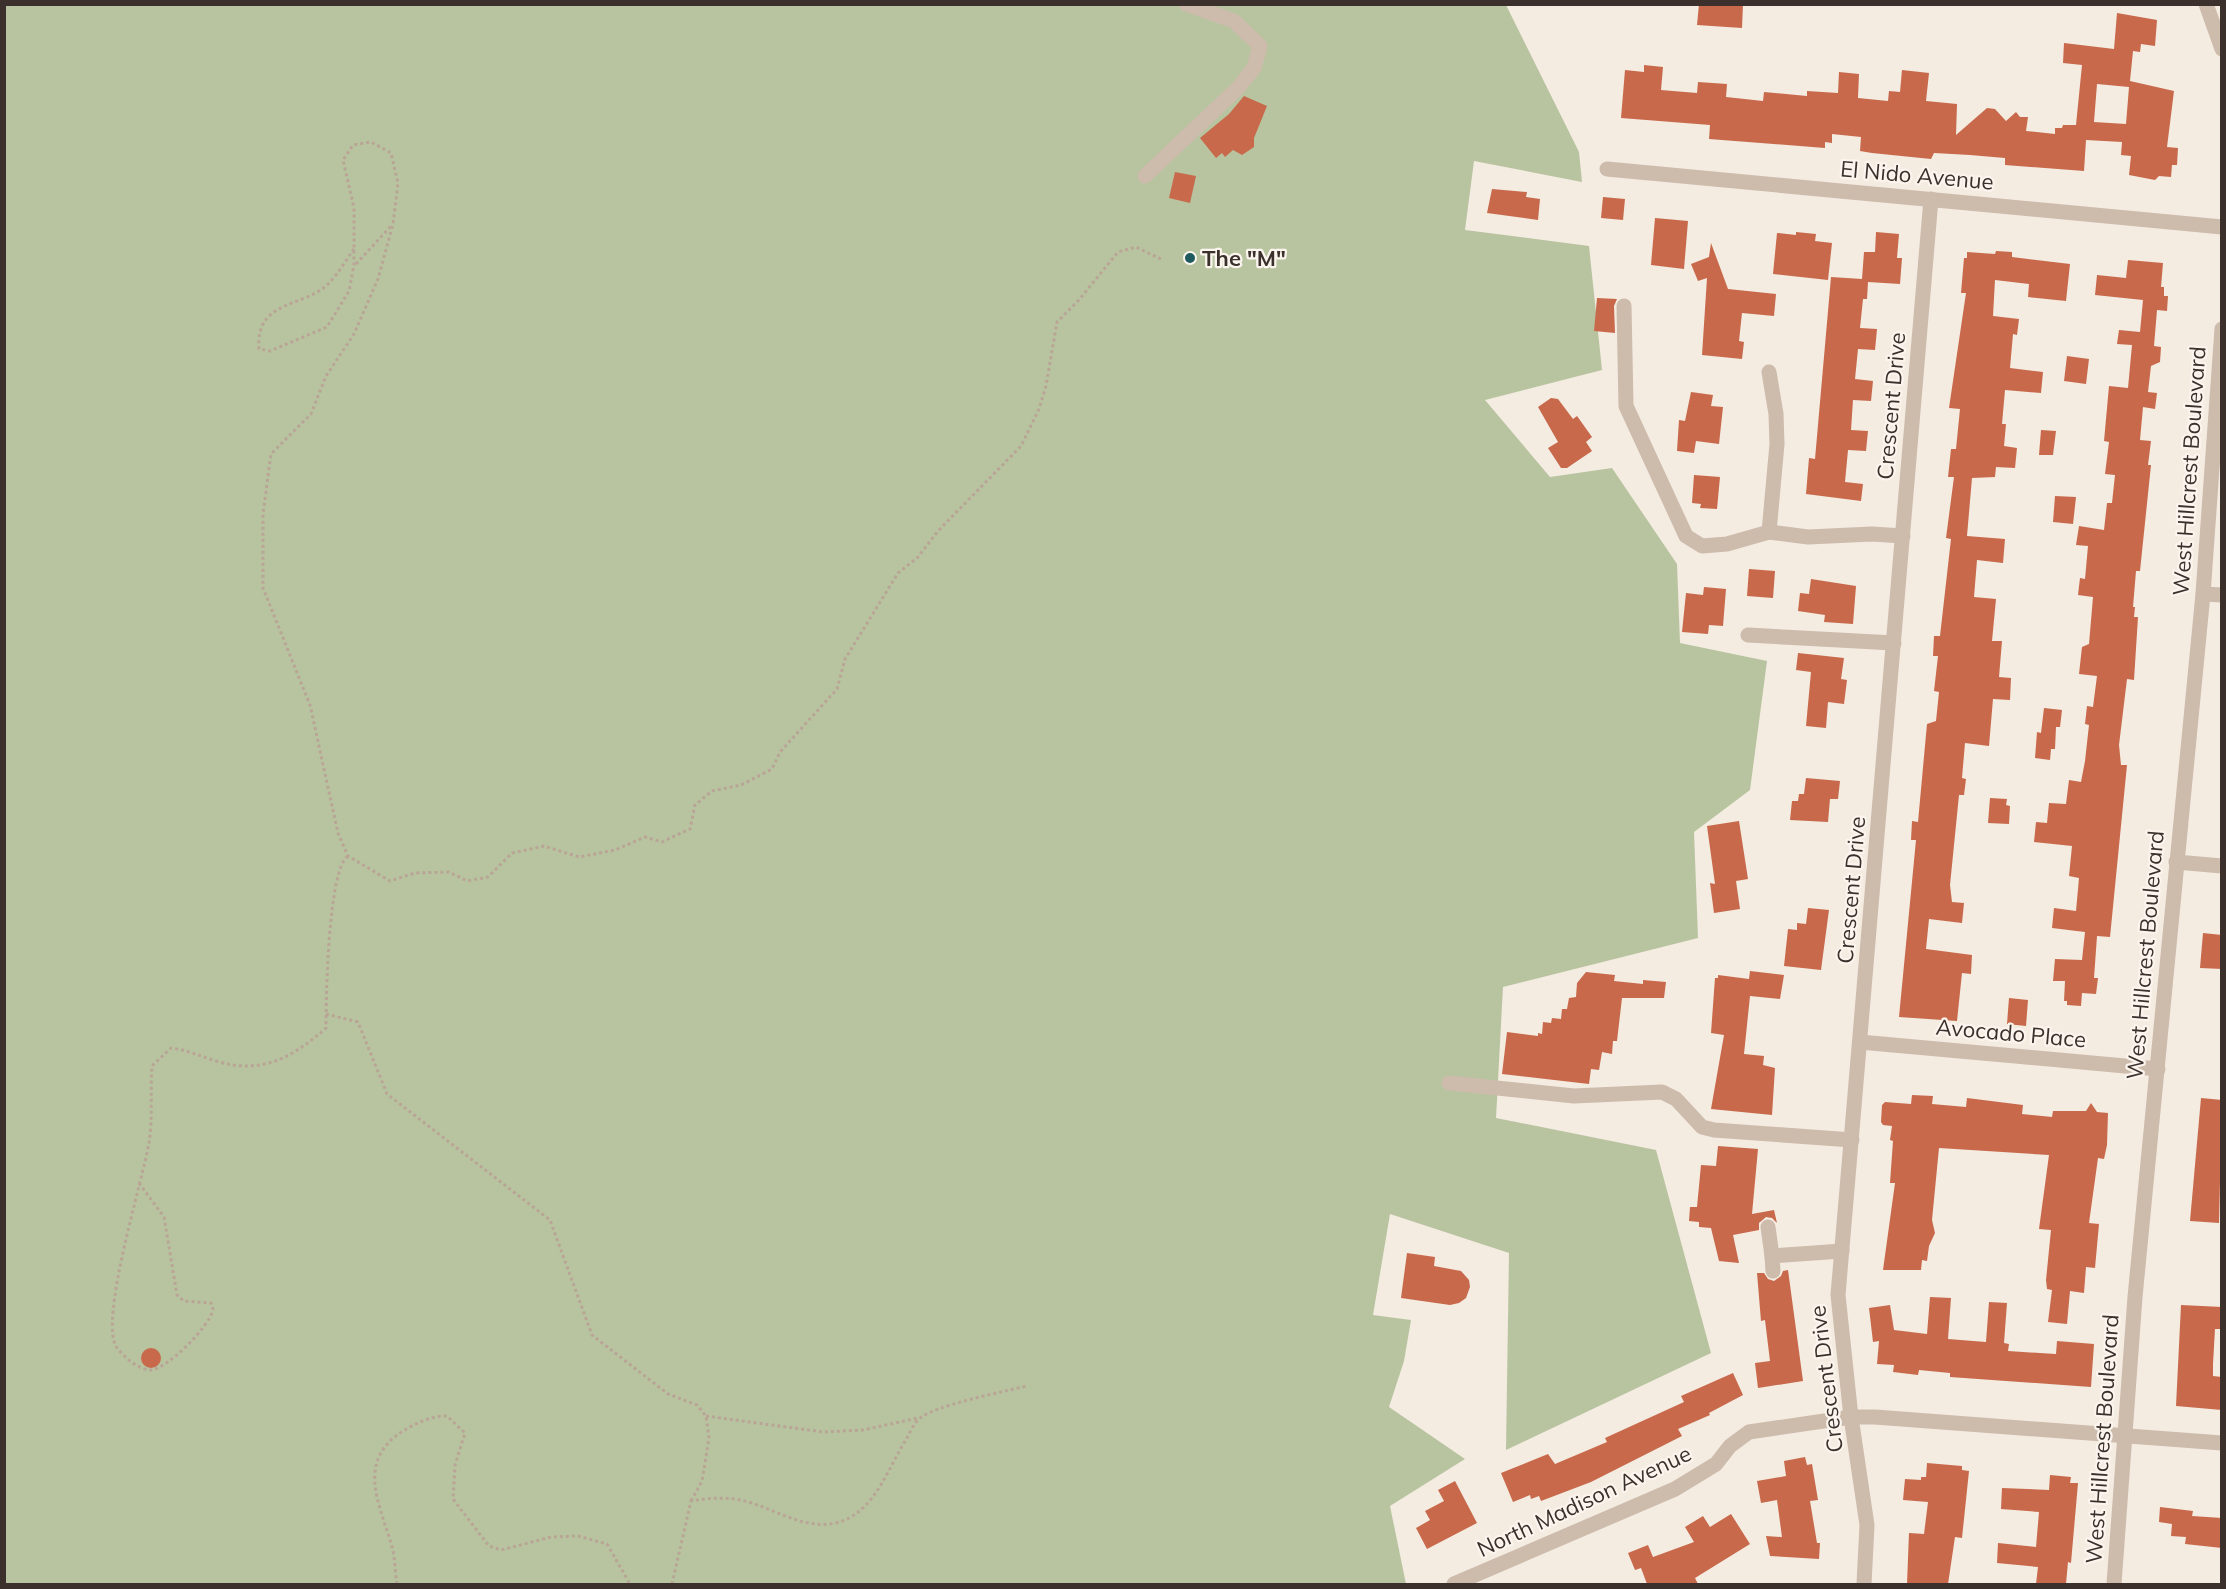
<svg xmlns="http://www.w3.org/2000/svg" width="2226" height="1589" viewBox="0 0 2226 1589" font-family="Mulish,sans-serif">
  <rect width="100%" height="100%" fill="#f4ebe1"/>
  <path fill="#b8c4a0" d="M5,5h1501l73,147 3,30 -108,-21 -9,69 124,16 13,124 -117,30 65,77 62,-9 65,96 3,79 87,18 -17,129 -56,42 4,106 -195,49 -7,131 160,32 55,203 -205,97 3,-197 -119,-39 -17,101 38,5 -7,41 -15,46 76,52 -75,47 16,78h-1401z"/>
  <g fill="#c8694b" fill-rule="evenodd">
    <path d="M1699,4h44l-1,24 -45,-3z"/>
    <path d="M2117,13l40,7 -2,26 -14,-2 -1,8 -7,-1 -3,30 44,10 -7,56 11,1 -1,17h-5l-1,12 -12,-1 -4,4 -26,-5 2,-19 -10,-1 1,-13 -36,-2 -2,31 -79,-6v-7l-35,-3 -36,-2 -3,6 -59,-6 -12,-2 1,-14 -29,-3v9l-7,-1v6l-116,-9 1,-14 -89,-7 4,-48 19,2v-7l19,2 -2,23 36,3 1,-11 29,2 -1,13 37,4 1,-9 43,4v-5l31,2 1,-21 20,2 -1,24 30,3 1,-10 11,1 2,-22 27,3 -3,28 31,3 -1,31 31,-27 8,1 11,12 10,-9 4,5h8l-2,14 29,3v-6h7l1,-3h13l6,-60 -19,-2 1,-20 50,6zM2097,84l32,3 -3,37 -32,-2z"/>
    <path d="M1244,96l23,10 -13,32v9l-12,8 -9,-5 -8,7 -3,-4 -6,5 -16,-20 29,-24z"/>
    <path d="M1175,172l21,4 -6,27 -21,-5z"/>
    <path d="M1492,189l35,3 -1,5 14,2 -2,21 -51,-7z"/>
    <path d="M1603,197l22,2 -2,21 -22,-2z"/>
    <path d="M1655,218l33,3 -4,48 -33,-4z"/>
    <path d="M1796,232l20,2 -1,7 17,2 -4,37 -55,-6 4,-41 19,2z"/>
    <path d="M1876,232l23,2 -2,24h5l-2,26 -32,-2 -1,17h-4l-3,29 17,1 -2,21 -17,-1 -3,30 18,2 -2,20 -18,-1 -2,30 17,1 -2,20 -18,-1 -3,32 18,2 -2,17 -55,-7 3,-36 6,1 16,-182 31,2 2,-27h11z"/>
    <path d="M1711,243l17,46 48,5 -2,22 -32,-3 -3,28 5,1 -2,17 -40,-4 5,-77 -9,3 -7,-17 18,-7z"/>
    <path d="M1996,251l16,1v5l58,7 -4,37 -38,-4 1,-13 -34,-4 -2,36 26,3 -2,16 -4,-1 -3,34 33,4 -2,21 -36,-3 -3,34h4l-2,22 13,2 -2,20 -19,-1 -1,10 -23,1 -5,58 38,3 -2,24 -26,-3 -3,37 22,2 -4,42h10l-3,36 12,1 -1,22 -17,-1 -4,47 -24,-3 -3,35 4,1 -2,16h-5l-9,90 2,17 12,1 -2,20 -33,-4 -3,30 46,6 -1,19 -9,-1 -5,48 -58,-4 17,-177h-5l1,-19 6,1 9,-98 9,-3 3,-29 -5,-1 4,-35h-5l1,-20h6l11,-97 -5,-1 8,-61h-6l3,-28h5l4,-40 -11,-1 17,-115h-5l3,-35h3v-6l28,2z"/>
    <path d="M2128,260l35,3 -2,24h3v9h4l-1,15 -10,-1 -3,36 7,1 -1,15 -9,4 -3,26 9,1 -2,16 -12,-2 -3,33 11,1 -3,24h3l-11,106h-4l-3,36h2l-1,10h4l-4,63 -7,-1 -8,66 2,20h6l-17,172 -13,-1 -3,42h4l-2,16 -14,-1 -1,13 -14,-1v-4h-3l1,-20h-12l2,-22 27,1 3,-28 -33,-4 2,-20 22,3 3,-33 -10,-2 3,-30 -38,-4 2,-20 11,1 2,-20 17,1 3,-24 12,2 4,-21 4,-36 -4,-1 2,-18 6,1 4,-31 -18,-2 3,-27 7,-3 4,-47 -15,-2 2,-17 5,1 3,-33 -12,-1 3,-19 25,4 3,-27h5l3,-28 -10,-1 4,-32 -5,-1 5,-55 19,2 4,-43 -15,-1 2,-14 21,2 3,-32 -48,-5 2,-20 29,3z"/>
    <path d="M1597,298l20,1 -3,7 1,27 -21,-2z"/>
    <path d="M2067,356l22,3 -3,25 -22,-3z"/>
    <path d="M1691,392l22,3 -2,11 12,1 -4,37 -23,-3 -2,12 -17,-2 2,-31 6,1z"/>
    <path d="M1551,398l7,1 15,20 4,-3 15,21 -6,5 6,9 -25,17h-6l-13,-20 10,-6 -20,-35z"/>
    <path d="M2041,430l15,1 -3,24h-14z"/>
    <path d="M1694,475l26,2 -3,32 -17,-1 1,-4 -9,-1z"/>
    <path d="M2055,496l21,1 -3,27 -20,-2z"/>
    <path d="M1749,569l26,2 -2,27 -26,-2z"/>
    <path d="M1811,579l45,7 -3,38 -29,-2 1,-7 -27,-4 2,-18 9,1z"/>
    <path d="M1704,587l22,2 -3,37 -14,-1 -1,9 -26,-2 4,-39 17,2z"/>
    <path d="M1798,653l46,5 -3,21 6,1 -3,24 -16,-2 -2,26 -20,-2 5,-54 -15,-2z"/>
    <path d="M2044,708l18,2 -2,17h-4l-1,22h-4l-1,11 -15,-2 2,-26 4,1z"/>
    <path d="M1806,778l34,3 -2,18h-8l-2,23 -38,-2 2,-19h6l1,-7h5z"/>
    <path d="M1990,798l17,1 -1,6 4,1 -1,18 -21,-1z"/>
    <path d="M1739,821l9,58 -12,2 4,28 -26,4 -4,-30 5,1 -8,-58z"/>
    <path d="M1808,908l21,2 -8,60 -37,-4 4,-37 9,1v-7l9,1z"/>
    <path d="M2203,933l19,2v34l-22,-1z"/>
    <path d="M1750,971l34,4 -4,24 -30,-3 -6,58 20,2 -1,9 12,3 -3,47 -61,-6 13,-74 -13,-2 4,-55h3v-3l31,4z"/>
    <path d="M1586,972l29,3 -1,6 29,3v-4l23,2 -2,16h-42l-5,43h-4l-1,13 -10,-2 -3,18 -8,-1 -2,15 -87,-10 5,-42 31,4v-3l4,1 1,-12 8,1 1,-5 9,1 1,-10h5l2,-11 7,-1 1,-14z"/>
    <path d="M2009,998l19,2 -2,26 -19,-2z"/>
    <path d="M1912,1095l21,1 -1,8 34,3 1,-9 56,7 -1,9 30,3 1,-6h33l5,-8 6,9 11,1 -1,32 -3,14 -6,-1 -9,65 10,1 -4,44 -9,-1 -2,26 -14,-2 -3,33 -19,-2 4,-32 -5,-1 -1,-9 5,-50 -12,-1 10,-74 -110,-7 -7,72 3,13 -6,13 -2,15 -5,-1 -1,10h-38l12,-87h-5l3,-42 -3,-1 2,-14 -9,-1 -2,-3 1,-17 3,-3 26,2z"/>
    <path d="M2201,1098l21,2 -3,123 -29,-2z"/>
    <path d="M1718,1146l40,3 -6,65 22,-4 3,13 -5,-5 -6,-1 -7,6v7l-26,5 6,28 -20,-2 -8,-33 -12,-1v-5l-10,-1 1,-14h7l4,-42 15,1z"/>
    <path d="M1407,1253l28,4 -1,9 27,5 8,9 1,7 -4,11 -7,5 -9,2 -49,-7z"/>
    <path d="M1788,1270l15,111 -45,7 -3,-25 15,-2 -5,-41 -4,1 -4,-48h7l4,6 6,2 7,-5 2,-5z"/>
    <path d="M1930,1297l21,1 -3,41 38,3 3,-40 18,1 -3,40 5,1 -1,7 48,3 1,-13 37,3 -3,43 -141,-10v-4l-31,-3 -1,5 -25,-3 1,-7 -17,-1 2,-23 -6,1 -4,-34 21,-3 4,25 33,4z"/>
    <path d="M2181,1305l41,2v22h-7l-2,35v12l9,1v33l-46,-4z"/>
    <circle cx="151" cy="1358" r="10"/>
    <path d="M1733,1373l10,22 -34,18 1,2 -32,14 4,7 -91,46 -50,19 -2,-5 -8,3 -1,-4 -17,7 -12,-29 47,-19 7,10 52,-22 -2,-4 79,-36 -3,-6z"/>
    <path d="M1805,1457l2,8 5,-1 6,36 -8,1 7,42h3l-1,16 -49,-3 -4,-20 16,1 -5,-37 -16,3 -4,-22 29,-5 -2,-15z"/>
    <path d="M1927,1463l35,3v4l7,1 -7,67 -7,-1 -7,47h-41l2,-51 15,1 4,-32 -25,-2 2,-21 16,1v-3h5z"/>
    <path d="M2050,1475l21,2 -1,6h8l-7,80 -3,-1 -2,22h-30l2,-17 -41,-4 1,-20 38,4 3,-35 -38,-3 1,-21 47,2z"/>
    <path d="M1455,1481l22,42 -50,26 -11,-21 14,-8 -5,-9 19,-10 -6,-11z"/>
    <path d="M2160,1507l33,4 -1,5 30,2v30l-37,-4 1,-7 -15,-1 1,-12 -13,-2z"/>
    <path d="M1731,1514l19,30 -55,34 3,6h-51l-6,-16 -6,2 -7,-17 20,-8 5,12 41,-15 -9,-15 18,-11 7,11z"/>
  </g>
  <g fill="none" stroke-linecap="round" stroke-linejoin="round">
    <g stroke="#b9a596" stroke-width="3" stroke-dasharray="3 3" stroke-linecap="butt">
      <path d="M354,249c-8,11 -16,25 -25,34 -24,25 -74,16 -70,66l11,2 57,-24 22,-36 5,-26v-57l-11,-48 10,-15 18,-3 20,11 7,30 -5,41 -15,55 -24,55 -28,42 -15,38 -40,40 -8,60v74l47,117 28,128 10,23 42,25 25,-8 34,-1 18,9 21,-4 24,-24 32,-7 35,11 36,-7 30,-13 17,5 28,-13 5,-24 17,-14 29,-6 31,-16 8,-17 57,-63 8,-30 53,-86 20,-16 20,-26 83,-85 18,-37 7,-23 11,-64 21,-21 40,-49 18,-5 25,12"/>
      <path d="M356,264l36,-39"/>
      <path d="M326,1014l32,8 29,72 163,126 42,115 76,59 29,11 9,11 3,22 -7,43 -11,20"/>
      <path d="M139,1183l25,34 13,78 7,6 27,2 2,6c-2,16 -46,61 -63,61 -12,-1 -25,-12 -33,-22 -19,-26 26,-168 32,-205 4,-24 1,-52 3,-77l19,-18c16,2 29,8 45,13 45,14 76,-3 110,-33 0,-29 2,-159 22,-172"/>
      <path d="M706,1416l117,16 40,-2 55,-12"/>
      <path d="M397,1584c-2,-13 -2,-28 -6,-41 -13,-42 -34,-83 12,-112 13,-8 28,-15 44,-15l18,17 -10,32 -2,34 36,47 12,4 50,-13 27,-1 29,8 23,40"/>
      <path d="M672,1584l19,-83c18,-3 33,-4 50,-1 35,8 68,35 104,20 32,-14 44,-54 62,-82 3,-6 7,-15 12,-19 13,-13 87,-28 108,-33"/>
    </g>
    <g stroke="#cdbbac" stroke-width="15">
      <path d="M2206,4l16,45"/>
      <path d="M1607,169l615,58"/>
      <path d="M1145,176l93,-88 16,-20 6,-22 -26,-25 -48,-17"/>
      <path d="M1624,306l2,100 60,130 16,10 25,-2 42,-12"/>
      <path d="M1769,372l7,42 1,30 -8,88 39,5 64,-3 31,2"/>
      <path d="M2203,594l19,1"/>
      <path d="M1748,635l146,8"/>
      <path d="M2176,862l46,4"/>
      <path d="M1860,1042l298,27"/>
      <path d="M1449,1083l125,13 88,-4 14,7 26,28 12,3 138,10"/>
      <path d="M1768,1227l4,29"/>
      <path d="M1773,1271l-1,-15 70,-5"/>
      <path d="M1454,1584l221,-95 41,-25 14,-18 19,-14 102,-15h24l347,26"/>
      <path d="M1864,1584l3,-59 -16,-108 -13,-122 93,-1096"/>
      <path d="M2114,1584l21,-287 68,-703 19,-265"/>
    </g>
  </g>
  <circle fill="#1f5a5e" stroke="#fbf5ee" stroke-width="2" cx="1190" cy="258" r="6"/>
  <g text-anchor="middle" stroke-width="4.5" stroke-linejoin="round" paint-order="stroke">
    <g font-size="22" fill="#3b302b" stroke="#fbf5ee">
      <text transform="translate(1917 175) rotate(5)" y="8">El Nido Avenue</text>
      <text transform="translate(1891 406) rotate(-85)" y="8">Crescent Drive</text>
      <text transform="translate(2189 471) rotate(-86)" y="8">West Hillcrest Boulevard</text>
      <text transform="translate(1851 890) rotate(-85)" y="8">Crescent Drive</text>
      <text transform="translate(2145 955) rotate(-85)" y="8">West Hillcrest Boulevard</text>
      <text transform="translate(2011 1033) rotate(5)" y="8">Avocado Place</text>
      <text transform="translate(1826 1379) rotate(-97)" y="8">Crescent Drive</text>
      <text transform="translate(2102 1439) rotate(-86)" y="8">West Hillcrest Boulevard</text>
      <text transform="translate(1584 1501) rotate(-25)" y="8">North Madison Avenue</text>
    </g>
    <g font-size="22" font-weight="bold" fill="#3b302b" stroke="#fbf5ee" text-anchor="start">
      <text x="1202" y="266">The "M"</text>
    </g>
  </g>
  <rect width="2226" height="1589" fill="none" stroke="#3b302b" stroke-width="12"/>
</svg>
